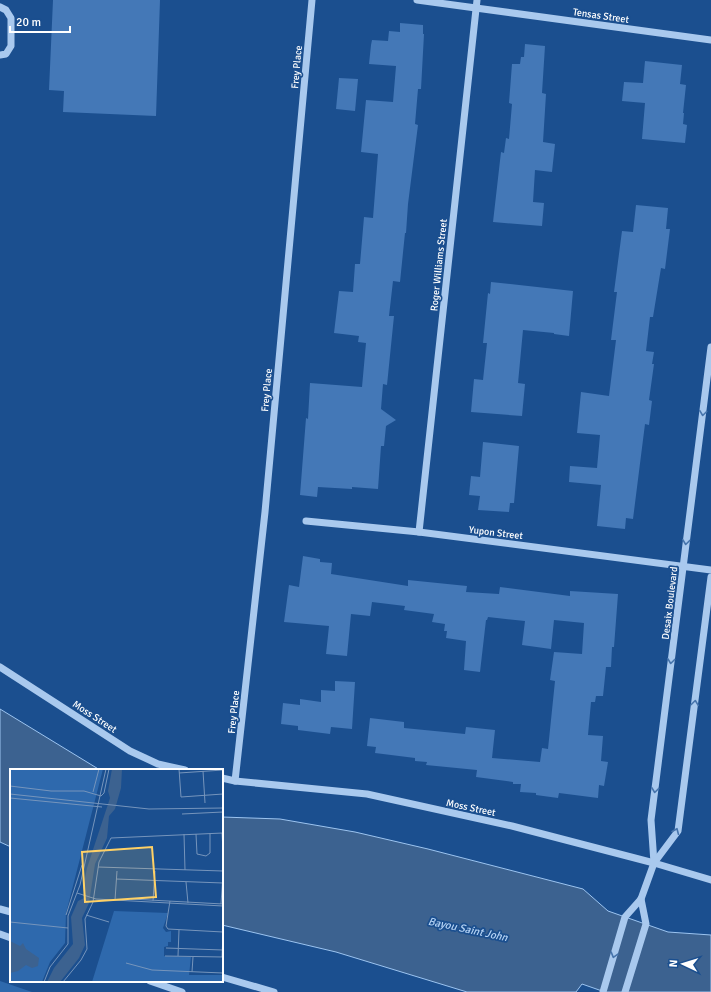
<svg xmlns="http://www.w3.org/2000/svg" width="711" height="992" viewBox="0 0 711 992" font-family="Signika,sans-serif">
  <rect width="100%" height="100%" fill="#1b4f8f"/>
  <path fill="#2e69ad" d="M0,981l32,11h-32z"/>
  <g fill="#3c6290" stroke="#9cc4f0">
    <path d="M0,709l100,61h-89v77l-11,-5z"/>
    <path d="M222,817l58,2 75,13 73,17 155,40 25,22 60,21 43,3v57h-106l-23,-8 -6,8h-109l-131,-40 -114,-27z"/>
  </g>
  <g fill="#4478b7">
    <path d="M53,0h107l-4,116 -93,-4 1,-21 -15,-1z"/>
    <path d="M400,23l23,2v9h1l-3,55h-3l-3,35 3,1 -10,79 -2,29h-1l-5,49 -7,-1 -4,35h5l-7,69 -4,-1 -2,25 15,11 -10,6 -2,20h-3l-3,43 -26,-2v2l-34,-2 -1,10 -17,-2 6,-77 2,1 2,-36 52,4 4,-44 -8,-1 1,-6 -25,-3 5,-42 14,1 2,-28h5l4,-47 9,1 5,-64 -17,-2 5,-52 27,2 3,-36 -27,-2 2,-19 1,-5 16,1 1,-10 11,1z"/>
    <path d="M525,44l20,2 -3,47 4,1 -3,48 12,2 -3,28 -17,-2 -2,32 11,1 -2,23 -49,-4 8,-70 3,1 2,-15 3,1 3,-35 -3,-1 3,-39h8l1,-7h3z"/>
    <path d="M645,61l37,4 -2,19 6,1 -3,28h1l-1,11 4,1 -2,18 -43,-4 3,-36 -23,-2 2,-19 19,1z"/>
    <path d="M339,78l19,1 -3,32 -19,-2z"/>
    <path d="M636,205l32,3 -2,21h4l-5,40 -4,-1 -8,49h-3l-4,34 8,1 -2,12h2l-5,36 3,1 -3,24 -4,-1 -12,95 -7,-1 -1,11 -28,-3 4,-41 -32,-3 1,-16 27,2 3,-33 -23,-2 4,-41 28,4 7,-56h-5l6,-48h-3l8,-61 11,1z"/>
    <path d="M491,282l82,9 -4,45 -15,-2v-1l-31,-3 -5,53 7,1 -3,32 -51,-4 3,-33 9,1 4,-37h-4l5,-50 2,1z"/>
    <path d="M483,442l36,4 -5,57h-4l-1,9 -31,-2 2,-14 -11,-1 2,-19 9,1z"/>
    <path d="M303,556l17,3v3l12,1 -1,11 77,12v-6l59,6 -1,6 33,2 1,-7 70,9v-5l48,3 -4,53h-2l-1,20h-5l-3,29h-7l-1,6h-4l-3,33 15,1 -2,25 7,1 -4,24 -5,-1 -1,13 -39,-5 -1,5 -22,-3v-2l-16,-1 1,-8h-8v-2l-37,-5 1,-7 -51,-5 1,-3 -12,-1v-3l-40,-5 1,-6 -9,-1 3,-28 34,4v6l61,6 1,-7 29,3 -3,28 48,4 2,-14 6,1 7,-68 -5,-1 4,-28 28,2 2,-31 -30,-3 -3,29 -29,-4 3,-24 -37,-4 -1,3h-1l-6,52 -16,-2 2,-29 -20,-3 1,-7h-3l1,-7 -13,-2 2,-8 -30,-4 1,-4 -33,-4 -2,14 -19,-2 -4,42 -21,-2 3,-28 -45,-4 5,-37 10,2z"/>
    <path d="M335,681l20,1 -3,47 -21,-2 -1,7 -32,-4v-4l-17,-2 2,-21 17,2v-6l21,3v-12l14,1z"/>
  </g>
  <g fill="none" stroke-linecap="round" stroke-linejoin="round">
    <g stroke="#a9c9ee" stroke-width="7">
      <path d="M417,0l294,40"/>
      <path d="M0,7l6,3 5,8v28l-5,8 -6,1"/>
      <path d="M306,521l113,11 292,38"/>
      <path d="M419,532l58,-532"/>
      <path d="M0,667l130,84 28,13 27,6"/>
      <path d="M222,778l13,3 132,13 145,32 142,37 57,17"/>
      <path d="M235,781l30,-269 47,-512"/>
      <path d="M654,863l-3,-43 60,-473"/>
      <path d="M0,909l11,3"/>
      <path d="M0,934l11,4"/>
      <path d="M222,977l52,15"/>
      <path d="M150,981l32,11"/>
      <path d="M603,992l22,-75 16,-18 13,-36 24,-32 33,-254"/>
      <path d="M625,992l21,-68 -5,-25"/>
    </g>
  </g>
  <defs><path id="oneway-chevron" d="M-2-3.5L2.5 0L-2 3.5" fill="none" stroke-width="1.6" stroke-linecap="round" stroke-linejoin="round"/></defs>
  <g stroke="#4674ac">
    <use href="#oneway-chevron" transform="translate(703 413) rotate(97)"/>
    <use href="#oneway-chevron" transform="translate(686 542) rotate(97)"/>
    <use href="#oneway-chevron" transform="translate(671 661) rotate(97)"/>
    <use href="#oneway-chevron" transform="translate(695 703) rotate(-83)"/>
    <use href="#oneway-chevron" transform="translate(655 790) rotate(97)"/>
    <use href="#oneway-chevron" transform="translate(676 831) rotate(-67)"/>
    <use href="#oneway-chevron" transform="translate(614 955) rotate(106)"/>
  </g>
  <g text-anchor="middle" stroke-width="3.5" stroke-linejoin="round" paint-order="stroke">
    <g font-size="10" fill="#fff" stroke="#1b4f8f">
      <text transform="translate(601 15) rotate(8)" y="4">Tensas Street</text>
      <text transform="translate(296 67) rotate(-85)" y="4">Frey Place</text>
      <text transform="translate(438 265) rotate(-84)" y="4">Roger Williams Street</text>
      <text transform="translate(266 390) rotate(-85)" y="4">Frey Place</text>
      <text transform="translate(496 532) rotate(7)" y="4">Yupon Street</text>
      <text transform="translate(669 603) rotate(-83)" y="4">Desaix Boulevard</text>
      <text transform="translate(233 712) rotate(-84)" y="4">Frey Place</text>
      <text transform="translate(95 716) rotate(33)" y="4">Moss Street</text>
      <text transform="translate(471 807) rotate(12)" y="4">Moss Street</text>
    </g>
    <g font-size="11" font-style="italic" fill="#b5d3f5" stroke="#1b4f8f">
      <text transform="translate(468 929) rotate(12)" y="4">Bayou Saint John</text>
    </g>
  </g>
  <g transform="translate(10 769)">
    <rect width="213" height="213" fill="#1b4f8f"/>
    <path d="M0,0h93l-37,144 -1,30 -15,19 -8,20h-32zM104,142l54,2 -5,15 3,4 5,-1v11h-3v4l-4,1v9l27,1 -2,18h34v7h-131z" fill="#2e69ad"/>
    <path d="M102,0h10l-1,19 -6,21 -6,7 -2,22 -12,26 -6,39 -7,15 3,27 -6,13 -19,24h-13l7,-14 19,-24 -2,-27 7,-16 6,-3 1,-5 -2,-5 4,-20 23,-70 -2,-7zM0,172l10,5 3,-3 3,6 13,9 -1,8 -6,2 -6,-3 -8,6 -8,2z" fill="#3c6290"/>
    <path fill="none" stroke="#7695bc" stroke-width="1" d="M169,0l2,28 42,-3M193,2l2,32M169,4l44,-3M0,17l41,5h33l17,5 3,-3 5,-24M83,23l6,-23M0,25l139,15 74,-1M0,29l92,9M172,45l41,-2M212,64l1,17M174,65l1,36M186,65l1,20 9,2 4,-3v-20M88,98l125,4M106,110l107,4M176,113l2,21M67,124l19,6 127,7M121,130l92,5M105,131l2,-29M143,132l2,-30M160,132l-4,25 2,3 55,3M211,135l2,-30M56,146l16,-50M76,146l23,7M0,153l58,6M156,179l57,2M155,187l58,1M168,187l1,-26M212,188l1,-23M116,194l26,7 71,3M182,203l1,-15M34,213l6,-15 18,-23v-28l12,-31 26,-116M53,213l18,-22 6,-11 -2,-30 8,-17 6,-40 12,-24 112,-5"/>
    <path fill="#ffd166" fill-opacity="0.15" stroke="#ffd166" stroke-width="2" d="M142,78l4,50 -71,5 -3,-50z"/>
    <rect width="213" height="213" fill="none" stroke="#fff" stroke-width="2"/>
  </g>
  <g transform="translate(683 964) rotate(274)" stroke="#1b4f8f" stroke-width="3" paint-order="stroke">
  <path d="M0-3L7 15L0 10L-7 15Z" fill="#ffffff"/>
  <text y="-6" font-size="11" font-weight="bold" text-anchor="middle" fill="#ffffff">N</text>
  </g>
  <path d="M10 26v6h60v-6" fill="none" stroke="#ffffff" stroke-width="2"/>
  <text x="16" y="26" font-size="12" fill="#ffffff" stroke="#1b4f8f" stroke-width="3" paint-order="stroke">20 m</text>
</svg>
